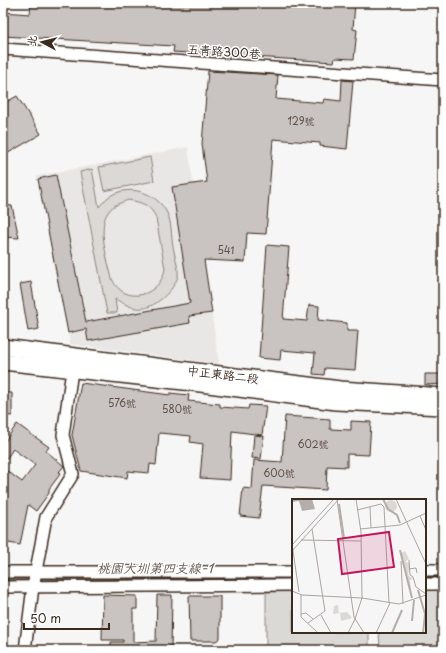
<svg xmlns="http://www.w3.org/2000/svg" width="446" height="653" viewBox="0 0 446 653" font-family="'Playpen Sans','LXGW WenKai TC',sans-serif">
  <rect width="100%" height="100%" fill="#f7f6f6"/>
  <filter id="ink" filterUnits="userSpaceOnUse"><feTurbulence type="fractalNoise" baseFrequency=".025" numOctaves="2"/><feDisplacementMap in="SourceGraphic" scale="8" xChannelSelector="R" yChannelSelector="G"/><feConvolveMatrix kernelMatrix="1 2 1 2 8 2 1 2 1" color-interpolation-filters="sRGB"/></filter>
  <g filter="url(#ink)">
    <path fill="#e9e7e6" d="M188,147l31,217 -149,-20 -33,-168z"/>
    <g fill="#dbd9d6" stroke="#8b827a" fill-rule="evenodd">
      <path d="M150,157l4,24 -50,10 -5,-24z"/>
      <path d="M92,169l7,38c3,-3 5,-6 8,-9 20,-15 49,-7 60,15 5,9 4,23 6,33 1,8 6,22 5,30 -3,13 -22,31 -35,32 -9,2 -20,-5 -28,-9l2,14h-10l-27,-141zM128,200c13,2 23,5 28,18l9,51c-5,28 -41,37 -53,10 -4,-18 -16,-53 -3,-68 4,-6 12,-8 19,-11z"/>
      <path d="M425,589h18v61h-63l-1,-18h46z"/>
      <path d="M293,591v41h76v18h-103v-58z"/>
    </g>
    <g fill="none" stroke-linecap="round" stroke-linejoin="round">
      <g stroke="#847972" stroke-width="3.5">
        <path d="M425,576h18"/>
        <path d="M3,579h26"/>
        <path d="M41,579l216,-2"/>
      </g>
    </g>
    <g fill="#c9c3c1" stroke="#3b2a1e">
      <path d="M31,3h324l-2,26 4,1 -3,29 -19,-1 -1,4 -161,-10 1,-6 -171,-10v-24l27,2z"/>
      <path d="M208,71l70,4 -2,24 47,4 1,-4 17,2 1,-21 11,1 -6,68 -27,-3v-3l-47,-4 -7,95 -19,-1 -2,29 -41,-2 8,53 -23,3 1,7 -102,18 -2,-12 -18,4 -30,-154 18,-4 30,147 104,-19 -18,-116 35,-5 -5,-38z"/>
      <path d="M17,96l24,38 -38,22v-52z"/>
      <path d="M3,205l9,1 7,32 -16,-1z"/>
      <path d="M267,245l22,2 -6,72 24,2 2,-16 10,1 -1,14 29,3v8h11l-3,39 -30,-2 -1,7 -11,-1 2,-21 -34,-3 -1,10 -21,-2z"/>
      <path d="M31,282l8,47 -11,2 -8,-47z"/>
      <path d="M425,374h18v10l-18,1z"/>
      <path d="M81,383l89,12v-2l19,2 -1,6 32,3v3l28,2 1,-4 17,1 -4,29 -30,-4 -2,49 -30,-2 3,-34 -13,-2 1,-6 -32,-3 -3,32 -6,-1 -1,9 -21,-2 -1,7 -46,-7 -9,-36z"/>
      <path d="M3,393h9v23l-9,-1z"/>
      <path d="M285,416l45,3v10l21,1v-9l20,1 -2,33 -22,-1v13l-20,-1 -1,24 -63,-4 -4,32 -19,-2 3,-28 9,1 2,-29 28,2z"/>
      <path d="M17,424l32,23 -3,4 18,15 -5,6 2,1 -12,16v4l-13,18 -8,-6 -8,40 -17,-3v-74l19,14 13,-17 -22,-16 -10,15v-20z"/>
      <path d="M254,435l10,1 -3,23 -9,-1z"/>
      <path d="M103,595l34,1v13h-4v33l23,-1 1,-46h15l-1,55h-60v-8h12v-2h-21z"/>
      <path d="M189,596h31v42l-4,3h-26z"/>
    </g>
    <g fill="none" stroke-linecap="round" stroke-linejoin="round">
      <defs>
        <g id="street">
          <path d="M3,49l440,31"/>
          <path d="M425,570h18"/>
          <path d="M3,572h290"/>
          <path d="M425,584h18"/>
          <path d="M3,587l290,-2"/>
          <path d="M25,650l8,-63 13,-70 27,-43 -10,-39 10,-72"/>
        </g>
        <g id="secondary">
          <path d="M3,347l337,42 103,7"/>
          <path d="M3,362l190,21 143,19 107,5"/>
        </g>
      </defs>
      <use href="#street" stroke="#3b2a1e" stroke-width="14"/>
      <use href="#secondary" stroke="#3b2a1e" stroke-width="18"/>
      <use href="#street" stroke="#fff" stroke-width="11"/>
      <use href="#secondary" stroke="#fff" stroke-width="15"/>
    </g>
  </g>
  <g text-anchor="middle" stroke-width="3" stroke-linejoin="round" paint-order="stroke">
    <g font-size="10" fill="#5e5047">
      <text x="301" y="125">129號</text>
      <text x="226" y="254">541</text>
      <text x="122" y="407">576號</text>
      <text x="177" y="413">580號</text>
      <text x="313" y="448">602號</text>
      <text x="279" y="477">600號</text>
    </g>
    <g font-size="12" fill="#3b2a1e" stroke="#fff">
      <text transform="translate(224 52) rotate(4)" y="4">五青路300巷</text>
      <text transform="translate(223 375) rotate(7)" y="4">中正東路二段</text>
    </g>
    <g font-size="13" font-style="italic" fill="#65584f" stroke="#fff">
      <text x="155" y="573">桃園大圳第四支線-1</text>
    </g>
  </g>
  <g transform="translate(292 499)">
    <rect width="134" height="134" fill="#f7f6f6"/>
    <path d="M93 7a6 6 0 1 1 12 0a6 6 0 1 1-12 0ZM113,52l4,8 -4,3 5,1 -2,12 5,4 -3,1 1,11 -10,-38zM46,106l1,8 8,-1 5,6 -11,3 -1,-8 -7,1 1,-8z" fill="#dbd9d6"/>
    <path d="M0,0h20l3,10 -13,2 -3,-10 -7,1z" fill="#b4aeaa"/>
    <path fill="none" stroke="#b4aeaa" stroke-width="2" d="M91,0l5,10 9,6 3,8M47,5l5,34M108,51l12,48M126,91l7,24 -2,19M120,122l2,-21M100,134l10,-23"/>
    <path fill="none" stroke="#aca4a0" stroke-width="1" d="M104,0l30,65M45,1l17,117 10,16M78,8l1,21M65,11l24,-6 3,3 5,96M128,17l6,14M68,30l40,-4 26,-12M9,41l60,1M0,45l7,48M0,46l42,-46M0,52l47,-52M117,61l1,15 3,2 3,10 10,7M109,62l2,43M117,70l7,-1 1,5M0,92l10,4 60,3 37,6 27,-9M9,95v23l17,16M9,115l5,-1 7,6M29,116l10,18M16,124l17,-12 -13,-82M56,134l7,-14 7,-21 -1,-66 -5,-33M84,134l14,-30"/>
    <path fill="#c2185b" fill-opacity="0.15" stroke="#c2185b" stroke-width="2" d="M97,33l5,35 -52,7 -4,-35z"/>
    <rect width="134" height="134" fill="none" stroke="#3b2a1e" stroke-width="2"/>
  </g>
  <rect width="446" height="653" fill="none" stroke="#fff" stroke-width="16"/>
  <rect x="8" y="8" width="430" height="637" fill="none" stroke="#3b2a1e" stroke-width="1.5" filter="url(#ink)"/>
  <g transform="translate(42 42) rotate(277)" stroke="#ffffff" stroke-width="3" paint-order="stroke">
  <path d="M0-3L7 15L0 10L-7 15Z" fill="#3b2a1e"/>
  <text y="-6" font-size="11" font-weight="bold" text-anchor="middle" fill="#3b2a1e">北</text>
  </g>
  <path d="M24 623v6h85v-6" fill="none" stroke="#3b2a1e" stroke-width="2"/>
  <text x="30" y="623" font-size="12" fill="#3b2a1e" stroke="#ffffff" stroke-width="3" paint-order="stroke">50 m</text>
</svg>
